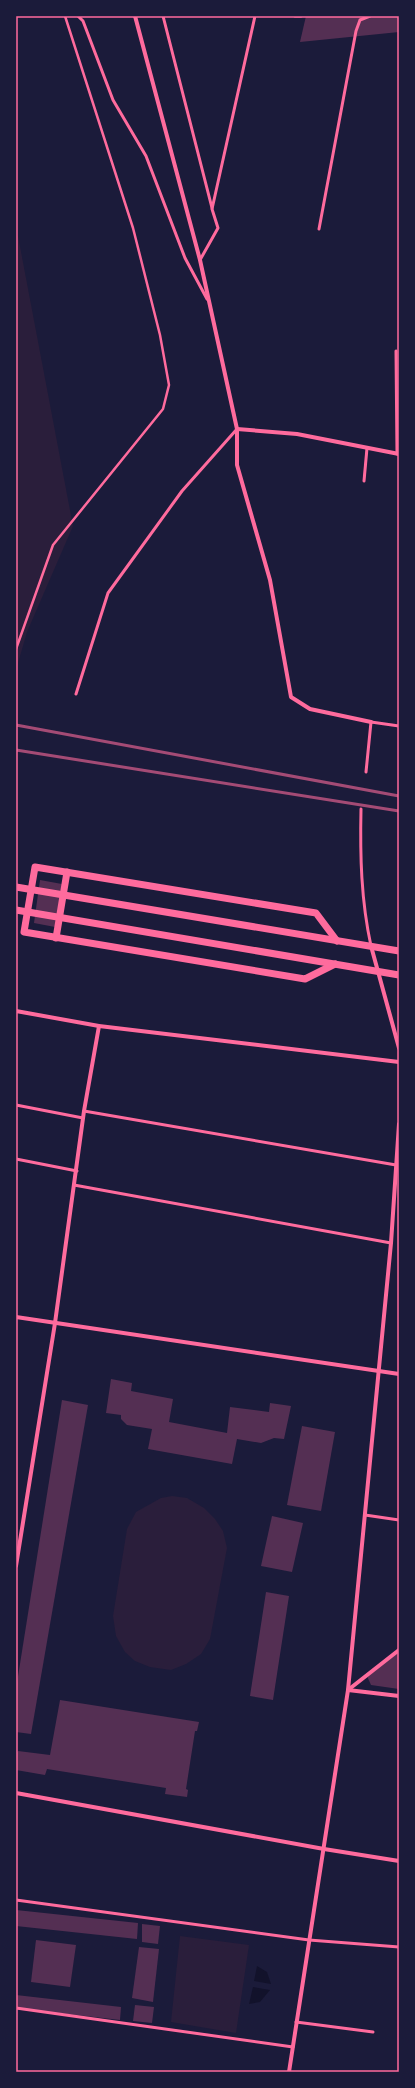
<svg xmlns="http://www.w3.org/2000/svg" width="415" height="2088" viewBox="0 0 415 2088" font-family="Mulish,sans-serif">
  <rect width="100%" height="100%" fill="#1b1b3a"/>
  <g fill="#2a1e3b">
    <path d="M16,236h2l55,290 -46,106 -11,38z"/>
    <path d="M172,1496l15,2 17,10 11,11 8,12 4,17 -17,91 -9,15 -15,10 -15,6 -21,-3 -15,-6 -10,-9 -9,-16 -3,-20 14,-87 9,-17 25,-14z"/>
    <path d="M180,1936l69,9 -13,88 -65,-11z"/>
  </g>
  <g fill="#12122b">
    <path d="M257,1966l10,6 4,12 -17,-3z"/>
    <path d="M253,1987l17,3 -10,12 -11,2z"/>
  </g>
  <g fill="#542f53">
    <path d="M306,16h93v16l-99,10z"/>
    <path d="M40,880l22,4 -7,43 -21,-4z"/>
    <path d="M111,1379l21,4 -1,8 42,8 -4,23 58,11 3,-26 39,5 1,-9 21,3 -7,33 -10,-1 -13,5 -24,-4 -5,25 -84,-15 4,-20 -25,-4 -6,-6v-4l-15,-2z"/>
    <path d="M62,1400l26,5 -57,329 -15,-2v-43z"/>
    <path d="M302,1426l33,6 -14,79 -34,-6z"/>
    <path d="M272,1516l31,7 -11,49 -31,-6z"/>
    <path d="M266,1592l23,4 -16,104 -23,-4z"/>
    <path d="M399,1651v38l-28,-4 -4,-9z"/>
    <path d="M60,1700l139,22 -2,9h-2l-9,58 2,1 -1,7 -22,-3 1,-6 -119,-19 -2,6 -29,-5v-16l2,-3 32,4z"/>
    <path d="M16,1910l122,13 -1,16 -121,-13z"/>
    <path d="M142,1924l18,2 -2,18 -16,-2z"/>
    <path d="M36,1940l40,5 -6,42 -39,-5z"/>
    <path d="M139,1947l20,2 -6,53 -21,-4z"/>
    <path d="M16,1995l105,12 -1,13 -104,-12z"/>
    <path d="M135,2005l19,2 -2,16 -19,-2z"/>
  </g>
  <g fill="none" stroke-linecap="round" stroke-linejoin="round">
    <path stroke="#ff6b9d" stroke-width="2.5" d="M16,649l37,-104 110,-136 6,-24 -9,-50 -27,-107 -68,-212"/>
    <g stroke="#ff6b9d" stroke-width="3">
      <path d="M78,16l5,5 30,79 33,56 39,102 22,41"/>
      <path d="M163,16l49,192"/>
      <path d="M295,16h6"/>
      <path d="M319,229l37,-198 4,-11 10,-4"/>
      <path d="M200,260l18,-32 -6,-19 43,-193"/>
      <path d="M396,351l1,103"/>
      <path d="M364,481l3,-33"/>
      <path d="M76,694l32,-101 74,-102 55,-62"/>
      <path d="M366,772l5,-50 28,4"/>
      <path d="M361,809c-1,46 0,91 10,137"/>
      <path d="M16,1105l67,13"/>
      <path d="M84,1111l312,54"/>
      <path d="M16,1159l61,12"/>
      <path d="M74,1185l317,58"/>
      <path d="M365,1515l34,5"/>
      <path d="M16,1900l293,40 90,7"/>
      <path d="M16,2008l277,39"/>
      <path d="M296,2022l77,10"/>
    </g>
    <g stroke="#ff6b9d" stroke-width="4">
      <path d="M135,16l65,244 37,169v36l33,115 21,117 19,12 61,13"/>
      <path d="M237,429l60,5 102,20"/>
      <path d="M371,946l28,102"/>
      <path d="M16,1011l83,15 300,36"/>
      <path d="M399,1124l-8,119 -43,447 51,6"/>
      <path d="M16,1317l383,57"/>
      <path d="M16,1566l39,-243 29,-212 15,-85"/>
      <path d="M16,1793l308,56 75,12"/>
      <path d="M289,2072l59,-382 51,-40"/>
    </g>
    <g stroke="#ff6b9d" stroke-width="7">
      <path d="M16,887l383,64"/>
      <path d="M16,910l383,65"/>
      <path d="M56,938l11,-66"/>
      <path d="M335,964l-30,15 -281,-47 11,-65 281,46 21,28"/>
    </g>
    <g stroke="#a44b75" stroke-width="3">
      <path d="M16,725l383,71"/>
      <path d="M16,750l383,61"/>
    </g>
  </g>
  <rect width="415" height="2088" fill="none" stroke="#1b1b3a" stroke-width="34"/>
  <rect x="17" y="17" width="381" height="2054" fill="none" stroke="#ff6b9d" stroke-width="1.5"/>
</svg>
